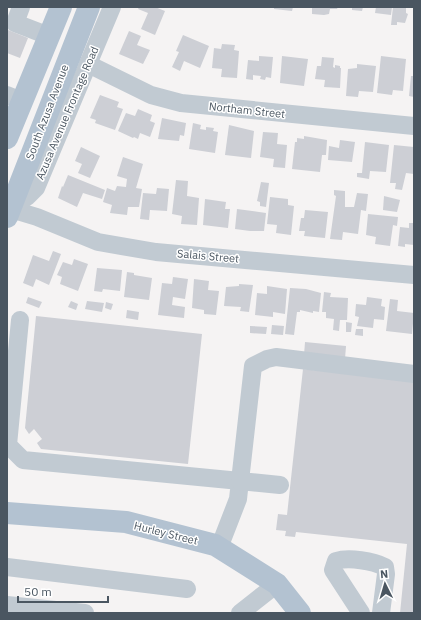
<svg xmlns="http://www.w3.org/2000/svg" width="421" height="620" viewBox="0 0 421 620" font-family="'IBM Plex Sans',sans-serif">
  <rect width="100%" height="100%" fill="#f5f3f3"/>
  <g fill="#cdcfd5">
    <path d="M139,7h16l10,4 -10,24 -14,-6 7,-16 -10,-4z"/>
    <path d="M274,7h19l-1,4 -18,-2z"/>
    <path d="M312,7h26l-1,2h-7l-1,5 -5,1 -12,-1z"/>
    <path d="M352,7h11l-1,4 -10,-1z"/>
    <path d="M376,7h16l-1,8 -16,-2z"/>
    <path d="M393,7h13v6l2,1 -3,9 -8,-1v3h-6z"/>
    <path d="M8,30l20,8 -8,20 -13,-5z"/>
    <path d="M129,31l12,5 -4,9 13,5 -7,14 -24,-10z"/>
    <path d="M183,35l26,11 -9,22 -16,-7 -4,10 -8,-4 7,-15 -3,-1z"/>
    <path d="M222,44l13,1 -1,5 5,1 -2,27 -16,-1 1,-8 -10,-1 2,-20 7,1z"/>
    <path d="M259,56l14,1 -2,21 -5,-1 -1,3 -5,-1 1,-3 -8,-1v5l-7,-1 2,-19 11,1z"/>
    <path d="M282,56l26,3 -4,27 -24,-3z"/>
    <path d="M381,56l25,3 -3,32 -10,-1 -1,5 -15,-2z"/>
    <path d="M322,57l12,1 -1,9 2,1v-3l5,1v2h1l-1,20 -16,-1 1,-7 -10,-1 2,-13h4z"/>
    <path d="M357,64l19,2 -3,26 -14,-1 -1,6 -12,-1 2,-27 9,-1z"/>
    <path d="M411,76h3v21l-5,-1z"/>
    <path d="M100,95l19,7 -2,5 6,2 -8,21 -20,-7 1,-3 -6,-2z"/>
    <path d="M138,109l14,6 -2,6 5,2 -5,14 -10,-4 -2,6 -4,-2 -1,1 -15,-7 8,-18 9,3z"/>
    <path d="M162,118l24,5 -2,13 -4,-1 -1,6 -21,-2z"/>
    <path d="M193,123l8,2 -1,4 6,1v-3l8,1 -1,3 5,1 -3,21 -26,-4z"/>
    <path d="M229,125l25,6 -3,27 -26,-3z"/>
    <path d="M263,132l15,1 -1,11 10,1 -2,23 -12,-1 1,-8 -14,-2z"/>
    <path d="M304,136l23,4 -1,15h-4l-2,17 -28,-3 3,-27h2v-4l7,1z"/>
    <path d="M340,140l15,2 -3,20 -24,-2 1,-14 10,2z"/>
    <path d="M365,142l24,3 -3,27 -16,-1 -1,8 -12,-2v-4h5z"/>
    <path d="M394,145l20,2v27l-8,-1 -4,17 -7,-1 1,-6h-6z"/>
    <path d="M81,147l19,9 -10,22 -12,-5 4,-9 -7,-3z"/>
    <path d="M123,157l20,7 -7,24 6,1 -3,18h-11l-1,8 -17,-2 2,-8 -9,-3 4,-14 8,3 2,-5 9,1 1,-8 -10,-3z"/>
    <path d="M68,175l37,15 -3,9 -19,-6 -6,14 -19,-9 4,-12 1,1z"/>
    <path d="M176,180l12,1 -1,15 12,2 -2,27 -16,-1 1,-8 -10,-2z"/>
    <path d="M261,182l8,1 -3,24 -6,-1v-4l-3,-1z"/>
    <path d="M157,188l12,1 -2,22 -17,-1 -1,10 -9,-1 3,-26 13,1z"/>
    <path d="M334,190l11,1v16h9l3,-14 11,1 -2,17 -5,-1 -3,24 -15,-2 -1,8 -12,-1 6,-43 -2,-1z"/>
    <path d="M384,196l16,4 -3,12 -14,-2z"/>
    <path d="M270,197l18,2v6l6,1 -3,29 -15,-2 1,-8 -10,-1z"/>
    <path d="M205,199l21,3 -1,7h5l-2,19 -25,-3z"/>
    <path d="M237,209l29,4 -2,18h-14l-15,-2z"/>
    <path d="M305,210l23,2 -3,26 -21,-2 1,-5h-6l2,-13h3z"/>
    <path d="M368,214l30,3 -1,9 -4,-1 -3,21 -15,-2 1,-7 -10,-2z"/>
    <path d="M409,223h5v22l-9,-1v3l-7,-1 2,-19 9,1z"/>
    <path d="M53,251l8,3 -12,31 -13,-6 -3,8 -10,-4 10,-28 16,6z"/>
    <path d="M74,259l14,5 -10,27 -18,-7 2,-7 -5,-2 6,-13 9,3z"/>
    <path d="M97,268l25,2 -2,21 -17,-2 -1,3 -8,-1z"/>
    <path d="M127,272l7,1v2l18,3 -3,22 -25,-3z"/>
    <path d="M173,277l15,2 -3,20 -12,-2 -1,8 13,2 -1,11 -26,-3 4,-32 10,1z"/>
    <path d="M194,279l15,2 -1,9 11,1 -3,24 -12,-1v-4l-12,-2z"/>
    <path d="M239,284l14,1 -4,27 -9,-1 1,-4 -17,-1 2,-19 13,-1z"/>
    <path d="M267,286l20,3 -2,25 -12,-2v5l-18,-2 2,-22 10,1z"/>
    <path d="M290,288l16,1 15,4 -2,19 -6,-1v2l-13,-3v2h-3l-3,23 -9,-1z"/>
    <path d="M324,292l7,1 -1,4 18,1 -1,22h-7l-1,11 -6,-1 1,-11 -8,-1v-6h-4z"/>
    <path d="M28,297l14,5 -3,6 -13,-5z"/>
    <path d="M367,297l15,2 -1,7 4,1 -1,13 -10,-1 -1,9 -16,-2 2,-9 -4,-1 1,-12 10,1z"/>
    <path d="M390,299l8,1 -1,11 17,2 -2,21 -26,-3z"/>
    <path d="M71,301l7,3 -2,6 -8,-3z"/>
    <path d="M87,301l17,2 -2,9 -17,-3z"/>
    <path d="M106,302l7,2 -2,6 -6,-2z"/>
    <path d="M127,310l12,2 -1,8 -12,-2z"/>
    <path d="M36,316l166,18 -14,130 -147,-15 -4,-6 5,-4 -8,-10 -5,5 -4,-6z"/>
    <path d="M346,322l6,1 -1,9h-5z"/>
    <path d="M272,325l12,1 -1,9 -12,-1z"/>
    <path d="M250,326l17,1 -1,7 -16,-1z"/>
    <path d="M356,329h7v7l-8,-1z"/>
    <path d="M305,342l41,4 -1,13 -41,-4z"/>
    <path d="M303,369l111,12v232h-14l7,-69 -111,-12 -1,5 -10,-1 1,-5 -10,-1 2,-16 9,1z"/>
  </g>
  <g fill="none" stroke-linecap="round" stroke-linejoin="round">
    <g stroke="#c1cad2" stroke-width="18">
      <path d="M21,7l-6,16 34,13"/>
      <path d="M88,64l63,31 30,8 233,23"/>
      <path d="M7,95l15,6"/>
      <path d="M7,208l30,9 61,25 58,10 258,23"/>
      <path d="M9,209l19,-13 8,-8 76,-181"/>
      <path d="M20,320l-12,125 15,15 217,21 -2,18 -19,49"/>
      <path d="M280,485l-40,-4 13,-115 14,-7 9,-2 138,17"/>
      <path d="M7,567l180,22"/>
      <path d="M7,605l78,8"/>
      <path d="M240,613l37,-29"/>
      <path d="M361,613l-28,-43 3,-9c13,-4 37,0 49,6l1,7 -5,39"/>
    </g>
    <g stroke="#b3c2d1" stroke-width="22">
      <path d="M7,138l54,-131"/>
      <path d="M7,217l82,-210"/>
      <path d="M7,513l119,9 89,23 62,39 23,29"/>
    </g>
  </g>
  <g text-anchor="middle" stroke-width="3" stroke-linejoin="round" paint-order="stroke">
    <g font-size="11" fill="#4a5661" stroke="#fff">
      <text transform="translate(247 110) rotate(6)" y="4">Northam Street</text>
      <text transform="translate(47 112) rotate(-69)" y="4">South Azusa Avenue</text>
      <text transform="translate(67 113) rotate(-67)" y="4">Azusa Avenue Frontage Road</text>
      <text transform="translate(208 256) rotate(5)" y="4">Salais Street</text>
      <text transform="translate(166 533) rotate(14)" y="4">Hurley Street</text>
    </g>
  </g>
  <rect width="421" height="620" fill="none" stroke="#4a5661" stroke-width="16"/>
  <g transform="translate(385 584) rotate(355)" stroke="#ffffff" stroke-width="3" paint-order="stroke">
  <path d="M0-3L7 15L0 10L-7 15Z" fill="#4a5661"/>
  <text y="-6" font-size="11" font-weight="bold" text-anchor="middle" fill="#4a5661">N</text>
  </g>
  <path d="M18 596v6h90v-6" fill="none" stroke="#4a5661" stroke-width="2"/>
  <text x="24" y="596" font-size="12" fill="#4a5661" stroke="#ffffff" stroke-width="3" paint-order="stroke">50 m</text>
</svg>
